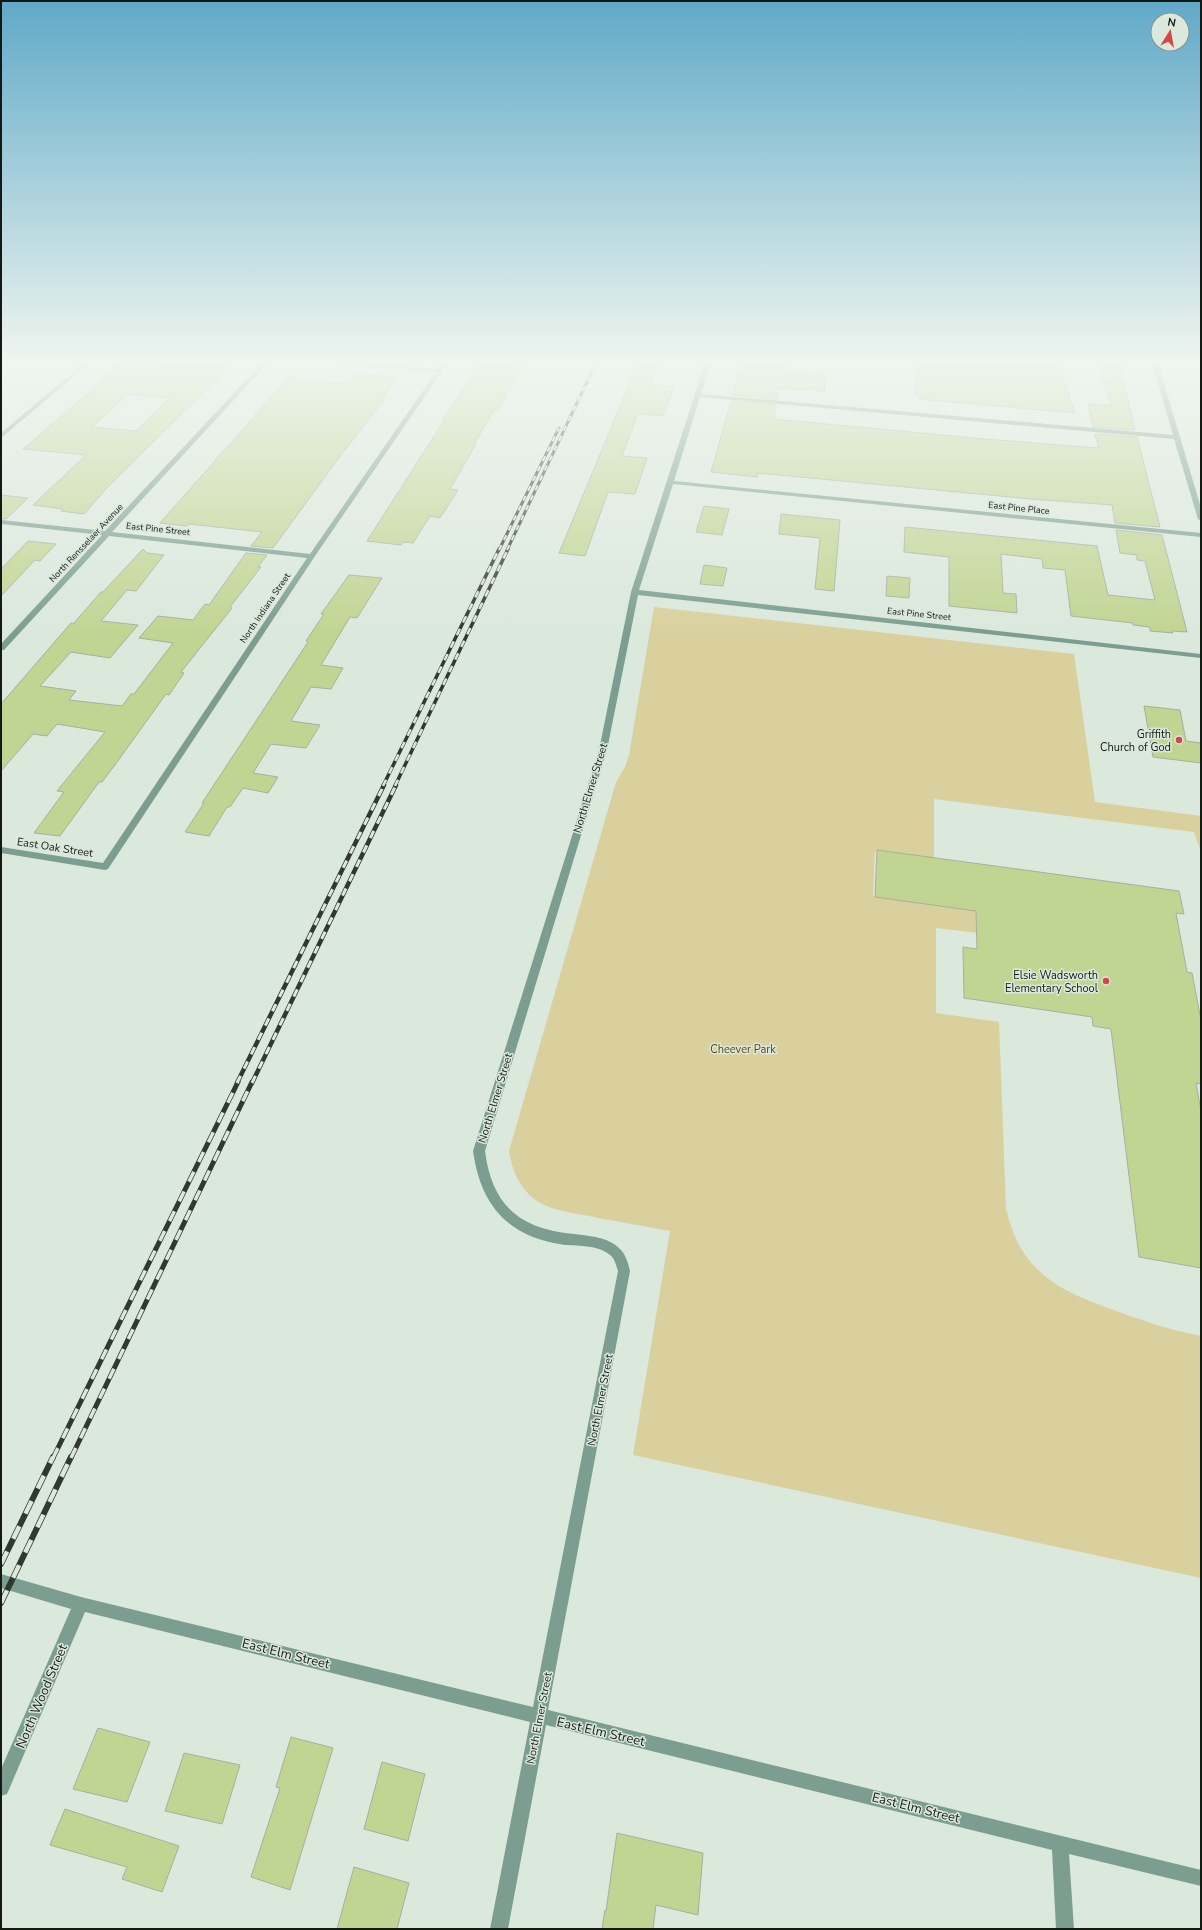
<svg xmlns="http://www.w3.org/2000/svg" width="1202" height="1930" viewBox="0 0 1202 1930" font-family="'Nunito Sans',sans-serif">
  <rect width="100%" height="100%" fill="#dbe8dc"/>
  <path fill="#dad09e" d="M654,607l420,47 21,148 106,14v36l-7,-20 -260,-33v60l-59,-8 -2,45 104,15 1,22 -42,-5v85l63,9 7,187c7,28 16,48 39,67 17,15 42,24 63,32 30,11 61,22 93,28v242l-568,-123 37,-224c-24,-4 -48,-9 -72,-13 -21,-5 -46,-6 -64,-19 -15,-12 -22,-29 -25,-48l107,-369 9,-15 4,-12z"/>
  <g fill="#c1d592" stroke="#a9ae9f" fill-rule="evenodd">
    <path d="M157,363h76l-127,126 -22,25 -23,-3 2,-2 -30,-4 53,-50 -63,-6 72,-62 21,-21 35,3zM128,394l42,4 -34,33 -44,-4z"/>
    <path d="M481,363h22l-1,3 20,1 -24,43h-4l-20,34h2l-26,45 8,1 -18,28 -10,-2 -17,27 -10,-1 -2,3 -34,-4 78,-122h-2z"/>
    <path d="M638,363h20l-8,21 24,3 -11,29 -25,-2 -16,42 25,2 -12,36 -27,-2 -23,64 -26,-3z"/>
    <path d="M742,363l42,2 -1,5 43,3 -2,18 -46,-3 -1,11 -45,-4z"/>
    <path d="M917,363h111l32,4 15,46 -155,-14v-3h-5z"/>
    <path d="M1099,364l21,2 15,64 -42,-3 -5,-23 23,2z"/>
    <path d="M355,373l43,4 -17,23h3l-43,55 -68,93 -22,-2 11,-14 -73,-8 -3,2 -26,-3 128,-145 57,6z"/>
    <path d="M731,401l45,4 -2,14 211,20 114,9 -4,-14 42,3 23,90 -45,-4 -3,-18 -81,-6 -273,-26 -1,4 -46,-5z"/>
    <path d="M1,495l27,3 -22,21h-5z"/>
    <path d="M704,506l25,3 -7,26 -26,-3z"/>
    <path d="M781,514l59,6 -6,71 -19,-2 5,-51 -41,-4z"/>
    <path d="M905,527l192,19 11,49 47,5 -10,-39 -8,-1v-5l-17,-2 -4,-23 46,5 25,97 -15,-1 1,2 -23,-2v-4l-17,-2v-2l-62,-7 -6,-46 -22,-2 -1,-9 -41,-5 2,39 13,1 1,19 -68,-7v-49l-45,-5z"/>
    <path d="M28,541l28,3 -16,17 -5,-1 -34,36v-27z"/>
    <path d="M143,549l4,4 17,2 -28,36 -9,-1 -26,31 37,4 -28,33 -39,-6 -31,34 36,5 -7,9 53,6 9,-12h3l39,-51 -34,-5 19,-22 35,4 12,-16 4,1 37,-52 21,2 -9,12h3l-31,40 2,1 -51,64 3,1 -15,22 -3,-1 -51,71 -13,17h-3l-39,54 -26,-3 30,-41 -7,-1 48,-59 -48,-8 -10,12 -14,-2 -32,37v-67l70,-81 2,1 28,-32h2z"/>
    <path d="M704,565l23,3 -4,18 -23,-2z"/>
    <path d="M349,575l33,3 -25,40 -7,-1 -29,48 22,3 -12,21 -20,-2 -20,34 29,4 -14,23 -35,-4 -18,29 25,4 -10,16 -25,-5 -13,19h-3l-18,29 -24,-4 19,-29h-2l106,-161 -2,-1 18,-27h-3z"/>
    <path d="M887,576l23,2 -1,20 -23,-2z"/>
    <path d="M1144,706l36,4 6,31 15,2v20l-48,-6z"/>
    <path d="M877,850l302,41 5,23 -8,-1 11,59 5,1 9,47v64l-5,-1 5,28v157l-62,-11 -28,-228 -18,-3 -1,-9 -128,-19 -1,-51 14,2 -1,-38 -101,-14z"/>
    <path d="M98,1728l52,14 -23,60 -54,-13z"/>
    <path d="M291,1737l42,11 -43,142 -39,-13 29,-89 -4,-1z"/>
    <path d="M184,1753l56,12 -18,59 -57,-13z"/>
    <path d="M382,1762l43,12 -17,67 -44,-12z"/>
    <path d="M65,1809l114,37 -17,46 -40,-13 5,-12 -77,-22z"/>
    <path d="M617,1833l86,20 -5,62 -42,-10 -3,24h-51l3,-19 1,1z"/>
    <path d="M354,1867l55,16 -12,46h-60z"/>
  </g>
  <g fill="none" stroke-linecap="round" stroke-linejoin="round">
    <g fill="#7c9e91" fill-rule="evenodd">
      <path d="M84,363h6l-89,75v-5z"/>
      <path d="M262,363h6l-156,169 198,22 126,-182 -94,-7 -3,-2h21l78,6 4,-6h6l-133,193 -207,313 -3,1 -104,-17v-6l102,16 204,-305 -198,-22 -105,114h-3v-6l101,-109 -101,-11v-4l104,11z"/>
      <path d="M705,363h6l-10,31 472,41 -21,-72h6l43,145v13l-3,-2 -24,-80 -474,-42 -26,84 527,52v4l-528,-53 -34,106 562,64v4l-563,-63 -31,155 -122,401c7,55 35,78 89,83 15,2 35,3 46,15 6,6 8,14 10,22l-82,439 653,160v16l-132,-32 5,75h-18l-4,-79 -506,-125 -38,204h-18l40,-207 -445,-110 -78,182 -6,2v-27l70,-160 -70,-21v-14l80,23 452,110 85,-436c-2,-6 -3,-12 -8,-16 -12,-10 -30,-9 -45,-10 -56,-8 -84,-38 -92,-94l126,-401 32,-158z"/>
    </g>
    <defs>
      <g id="rail-far4">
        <path d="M499,550l60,-122"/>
        <path d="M507,550l89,-187"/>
      </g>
      <g id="rail-far3">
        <path d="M383,786l116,-237"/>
        <path d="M395,786l113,-237"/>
      </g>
      <g id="rail-far2">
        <path d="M237,1083l147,-298"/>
        <path d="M252,1083l144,-298"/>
      </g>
      <g id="rail-far1">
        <path d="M53,1458l185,-376"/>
        <path d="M71,1458l181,-376"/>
      </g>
      <g id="rail">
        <path d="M1,1564l52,-107"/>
        <path d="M1,1603l70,-146"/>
      </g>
    </defs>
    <use href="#rail-far4" stroke="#313731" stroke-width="3"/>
    <use href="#rail-far3" stroke="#313731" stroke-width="3.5"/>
    <use href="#rail-far2" stroke="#313731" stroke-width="4.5"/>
    <use href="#rail-far1" stroke="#313731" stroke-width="5"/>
    <use href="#rail" stroke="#313731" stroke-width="6"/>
    <use href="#rail-far4" stroke="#dbe8dc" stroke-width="2" stroke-dasharray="5.5" stroke-linecap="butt"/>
    <use href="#rail-far3" stroke="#dbe8dc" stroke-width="2.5" stroke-dasharray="7" stroke-linecap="butt"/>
    <use href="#rail-far2" stroke="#dbe8dc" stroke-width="3" stroke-dasharray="8" stroke-linecap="butt"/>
    <use href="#rail-far1" stroke="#dbe8dc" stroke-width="3.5" stroke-dasharray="11" stroke-linecap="butt"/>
    <use href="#rail" stroke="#dbe8dc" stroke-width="4.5" stroke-dasharray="14" stroke-linecap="butt"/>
  </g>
  <linearGradient id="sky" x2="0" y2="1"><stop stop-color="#60a9c8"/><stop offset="0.57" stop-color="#eff5ef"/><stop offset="1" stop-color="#eff5ef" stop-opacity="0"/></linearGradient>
  <rect width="1202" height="633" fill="url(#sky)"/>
  <g fill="#d54646" stroke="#dbe8dc" stroke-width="1.5">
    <circle cx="1179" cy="740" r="4"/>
    <circle cx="1106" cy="981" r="4"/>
  </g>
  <g text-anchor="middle" stroke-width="3" stroke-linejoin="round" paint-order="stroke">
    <g font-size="9" fill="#151915" stroke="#dbe8dc">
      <text transform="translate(1019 508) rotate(6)" y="3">East Pine Place</text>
      <text transform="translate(158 529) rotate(6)" y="3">East Pine Street</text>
      <text transform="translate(86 543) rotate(-47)" y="3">North Rensselaer Avenue</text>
      <text transform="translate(265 608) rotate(-56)" y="3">North Indiana Street</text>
      <text transform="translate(919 614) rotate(6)" y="3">East Pine Street</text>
    </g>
    <g font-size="11" fill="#151915" stroke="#dbe8dc" text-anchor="end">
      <text x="1171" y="738">Griffith<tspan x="1171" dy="13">Church of God</tspan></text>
      <text x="1098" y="979">Elsie Wadsworth<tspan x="1098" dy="13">Elementary School</tspan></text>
    </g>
    <g font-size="11" fill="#151915" stroke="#dbe8dc">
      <text transform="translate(590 788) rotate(-73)" y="4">North Elmer Street</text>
      <text transform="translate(55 847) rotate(9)" y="4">East Oak Street</text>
      <text transform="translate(495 1098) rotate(-73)" y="4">North Elmer Street</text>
      <text transform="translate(600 1400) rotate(-79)" y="4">North Elmer Street</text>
      <text transform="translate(539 1718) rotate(-79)" y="4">North Elmer Street</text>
    </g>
    <g font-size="11" fill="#554a15" stroke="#dbe8dc">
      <text x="743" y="1053">Cheever Park</text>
    </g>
    <g font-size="13" fill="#151915" stroke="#dbe8dc">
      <text transform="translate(286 1653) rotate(14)" y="5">East Elm Street</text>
      <text transform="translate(41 1696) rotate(-67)" y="5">North Wood Street</text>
      <text transform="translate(601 1731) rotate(13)" y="5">East Elm Street</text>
      <text transform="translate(916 1807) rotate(14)" y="5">East Elm Street</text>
    </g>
  </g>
  <rect width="1202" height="1930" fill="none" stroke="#151915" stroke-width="4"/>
  <g transform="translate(1170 32) rotate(11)"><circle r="19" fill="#dbe8dc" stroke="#8c958c"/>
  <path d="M0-3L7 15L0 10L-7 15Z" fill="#d54646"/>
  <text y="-6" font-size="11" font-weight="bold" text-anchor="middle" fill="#151915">N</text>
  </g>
</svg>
